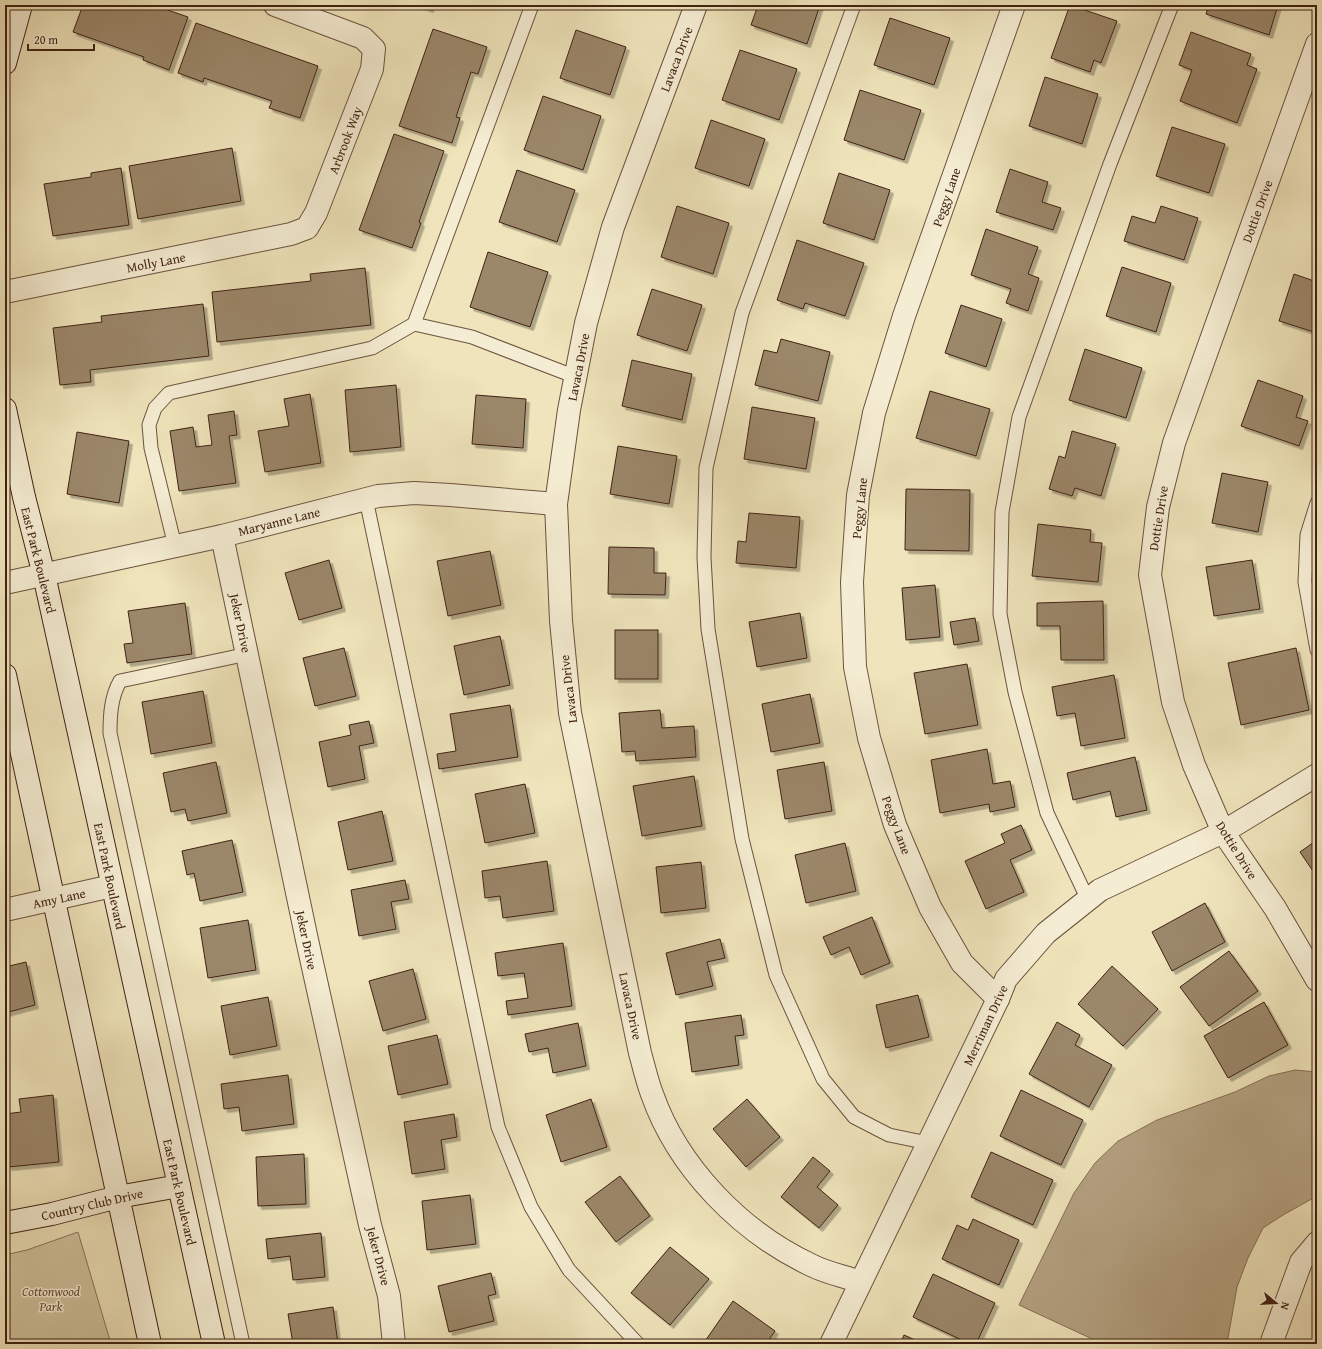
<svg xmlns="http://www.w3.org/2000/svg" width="1322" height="1349" viewBox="0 0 1322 1349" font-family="'Gentium Book Plus',serif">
  <defs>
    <filter id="shadow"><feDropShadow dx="3.5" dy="3.5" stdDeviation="0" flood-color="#0004"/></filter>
  </defs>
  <rect width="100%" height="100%" fill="#efe4bb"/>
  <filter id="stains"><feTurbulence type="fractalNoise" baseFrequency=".005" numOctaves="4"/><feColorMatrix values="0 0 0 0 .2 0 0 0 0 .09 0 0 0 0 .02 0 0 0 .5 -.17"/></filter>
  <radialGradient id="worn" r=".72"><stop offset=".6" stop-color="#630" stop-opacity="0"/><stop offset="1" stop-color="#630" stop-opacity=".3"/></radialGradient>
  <path fill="#d1c39f" stroke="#89725a" d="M78,1232l33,112h-106v-89l22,-5z"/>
  <path fill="#b4a282" stroke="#866f56" d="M1295,1070l22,2v124l-34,19 -20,13 -15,30 -11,29 -10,57h-124l-84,-39 55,-112 21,-30 23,-22 39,-21 78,-28 34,-16z"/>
  <g fill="#9b876b" stroke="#412214" filter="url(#shadow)">
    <path d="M83,5h70l35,12 -19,53 -26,-10 1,-3 -71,-25z"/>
    <path d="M418,5h13l-1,4z"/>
    <path d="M758,5h62l-13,39 -56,-19z"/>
    <path d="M1070,5l47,16 -16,42 -7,-3 -4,12 -39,-14z"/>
    <path d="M1209,5h69l-9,30 -63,-21z"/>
    <path d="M890,18l60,20 -16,47 -60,-20z"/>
    <path d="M196,23l122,43 -18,52 -31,-10 3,-7 -68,-23 -1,4 -25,-9z"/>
    <path d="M433,29l54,18 -9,27 -7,-2 -15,45 4,1 -8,25 -53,-17z"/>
    <path d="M576,30l50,17 -16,48 -50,-17z"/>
    <path d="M1191,32l60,22 -4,11 10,4 -20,54 -57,-22 12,-31 -13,-5z"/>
    <path d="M740,50l57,19 -18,51 -57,-20z"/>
    <path d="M1045,77l53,17 -16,50 -53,-18z"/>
    <path d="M860,90l61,20 -17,50 -60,-20z"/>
    <path d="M543,96l58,20 -18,54 -59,-20z"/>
    <path d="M711,120l54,19 -16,47 -54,-18z"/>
    <path d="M1172,127l53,17 -16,49 -53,-17z"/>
    <path d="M394,134l50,17 -25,71 2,1 -9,25 -53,-18z"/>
    <path d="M232,148l9,53 -103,18 -9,-53z"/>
    <path d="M121,168l8,57 -76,11 -9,-52 47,-7v-4z"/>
    <path d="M1010,169l38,13 -6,20 19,6 -8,22 -57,-18z"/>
    <path d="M517,170l58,20 -18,52 -58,-20z"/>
    <path d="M839,173l51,17 -16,50 -51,-17z"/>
    <path d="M677,206l52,17 -16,51 -52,-17z"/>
    <path d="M1161,206l37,12 -14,42 -60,-19 8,-25 23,7z"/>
    <path d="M1317,223v15l-4,-1z"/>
    <path d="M986,229l52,18 -10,27 11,4 -11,33 -22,-8 5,-14 -40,-14z"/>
    <path d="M797,240l67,23 -19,53 -40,-13 -2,6 -26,-9z"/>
    <path d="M488,252l60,20 -18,55 -60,-20z"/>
    <path d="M1122,267l49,16 -15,49 -50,-16z"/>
    <path d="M365,268l6,57 -154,17 -5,-50 99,-11 -1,-7z"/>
    <path d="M1294,274l23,8v51l-38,-12z"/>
    <path d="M652,289l50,16 -15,46 -50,-16z"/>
    <path d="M203,304l6,52 -119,14 1,12 -31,3 -7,-57 49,-6 -1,-6z"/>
    <path d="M961,305l41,14 -16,48 -41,-14z"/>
    <path d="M781,339l49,13 -12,49 -63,-16 9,-35 13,3z"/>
    <path d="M1085,349l57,19 -16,50 -57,-18z"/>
    <path d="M632,360l60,14 -10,46 -60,-14z"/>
    <path d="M1258,380l45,16 -7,21 12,4 -9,25 -58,-20z"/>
    <path d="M396,385l5,62 -51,5 -5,-62z"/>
    <path d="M930,391l60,18 -14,47 -60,-18z"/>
    <path d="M310,394l11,69 -56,9 -7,-41 31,-5 -5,-27z"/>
    <path d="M476,395l50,4 -3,49 -51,-4z"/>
    <path d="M752,407l63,11 -9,51 -62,-10z"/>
    <path d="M234,411l3,24 -8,1 7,47 -57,8 -9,-60 23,-4 3,20 16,-2 -4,-30z"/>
    <path d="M1072,431l44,13 -15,52 -26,-8 -3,8 -23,-7 10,-33 6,2z"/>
    <path d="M77,432l52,9 -10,62 -52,-9z"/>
    <path d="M618,446l59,10 -8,48 -59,-10z"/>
    <path d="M1222,473l46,9 -10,50 -46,-9z"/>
    <path d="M906,489l64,1 -1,61 -64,-1z"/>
    <path d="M749,513l51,4 -4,51 -60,-5 2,-22 8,1z"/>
    <path d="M1038,524l53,6 -1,12 12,1 -4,39 -66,-6z"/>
    <path d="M609,547l45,1v25h12l-1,22 -57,-1z"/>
    <path d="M490,551l11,54 -53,11 -11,-55z"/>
    <path d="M329,560l13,48 -43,12 -14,-47z"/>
    <path d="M1252,560l8,49 -46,7 -8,-49z"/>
    <path d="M935,585l5,52 -34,3 -4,-52z"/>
    <path d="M1103,601l1,59h-43l-1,-34h-23v-23z"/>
    <path d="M185,603l7,51 -65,9 -3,-19 9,-1 -5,-32z"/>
    <path d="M800,613l7,45 -50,9 -8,-45z"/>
    <path d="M975,618l4,23 -25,4 -4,-23z"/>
    <rect x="615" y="630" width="43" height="49"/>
    <path d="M500,636l10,49 -46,10 -10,-49z"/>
    <path d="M344,648l12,48 -41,10 -12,-48z"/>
    <path d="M1296,648l13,62 -68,15 -13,-62z"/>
    <path d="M967,664l11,61 -53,9 -11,-61z"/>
    <path d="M1114,675l11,63 -44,8 -6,-33 -18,3 -5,-29z"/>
    <path d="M203,691l9,52 -61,11 -9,-52z"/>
    <path d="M810,694l10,49 -49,9 -9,-48z"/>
    <path d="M510,705l8,52 -79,12 -2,-15 19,-3 -6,-37z"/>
    <path d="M660,710l2,18 32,-2 2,31 -60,4 -1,-10 -13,1 -3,-39z"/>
    <path d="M369,721l5,22 -15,3 6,33 -37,8 -9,-45 32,-7 -2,-10z"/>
    <path d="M987,749l6,35 17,-3 5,26 -25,5 -1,-8 -49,9 -9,-53z"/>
    <path d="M1135,757l12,53 -31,7 -6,-26 -37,9 -6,-27z"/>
    <path d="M216,762l11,51 -39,8 -3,-12 -14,3 -8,-39z"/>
    <path d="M824,762l8,49 -47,8 -8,-49z"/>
    <path d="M694,776l8,50 -60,10 -9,-50z"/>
    <path d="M525,784l10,49 -50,10 -10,-49z"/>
    <path d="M382,811l11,50 -45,9 -10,-48z"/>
    <path d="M1021,825l11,25 -22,10 14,32 -38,17 -21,-48 40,-18 -4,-9z"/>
    <path d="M232,840l11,52 -43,9 -6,-28 -7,2 -5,-24z"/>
    <path d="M1317,840v37l-17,-25z"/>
    <path d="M845,843l11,48 -50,12 -11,-48z"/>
    <path d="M547,861l7,50 -51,7 -3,-22 -15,2 -3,-27z"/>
    <path d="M701,862l5,46 -45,5 -5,-46z"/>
    <path d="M405,880l4,19 -18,3 5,27 -37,7 -8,-46z"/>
    <path d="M1205,903l20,39 -53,29 -20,-39z"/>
    <path d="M872,917l18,46 -29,12 -12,-28 -18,8 -8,-18z"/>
    <path d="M248,920l8,50 -48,8 -8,-50z"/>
    <path d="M720,939l5,19 -18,4 6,24 -37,9 -10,-42z"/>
    <path d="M563,943l9,63 -64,9 -2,-14 22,-3 -4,-25 -26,3 -3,-23z"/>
    <path d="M1229,951l29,40 -49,35 -29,-39z"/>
    <path d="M26,962l9,43 -30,8v-46z"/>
    <path d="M1112,966l46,43 -35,37 -45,-42z"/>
    <path d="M413,969l13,50 -43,12 -14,-50z"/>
    <path d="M918,995l11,42 -43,11 -10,-43z"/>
    <path d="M268,997l9,49 -47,9 -9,-49z"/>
    <path d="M1264,1002l24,43 -60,33 -24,-42z"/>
    <path d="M741,1015l3,20 -9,1 4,29 -47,7 -7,-49z"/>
    <path d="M1057,1022l23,13 -5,10 37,20 -23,42 -60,-33z"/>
    <path d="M578,1023l8,43 -33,7 -5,-25 -19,4 -4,-18z"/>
    <path d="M437,1035l11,49 -50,11 -10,-49z"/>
    <path d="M288,1075l6,49 -52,7 -3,-24 -15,2 -3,-25z"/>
    <path d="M1021,1090l62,30 -22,45 -61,-29z"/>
    <path d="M53,1095l6,67 -51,5 -3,-53 16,-2 -2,-13z"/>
    <path d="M591,1099l16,48 -46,15 -15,-47z"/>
    <path d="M747,1099l33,38 -34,30 -33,-38z"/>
    <path d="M454,1114l3,23 -16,3 4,29 -33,5 -8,-52z"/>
    <path d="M991,1152l62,28 -20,45 -62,-28z"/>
    <path d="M304,1154l2,50 -48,2 -2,-49z"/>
    <path d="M813,1157l17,14 -13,16 21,18 -19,23 -38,-31z"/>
    <path d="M620,1176l30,40 -34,26 -31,-40z"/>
    <path d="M470,1195l6,49 -49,6 -5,-49z"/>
    <path d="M973,1219l46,21 -20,45 -57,-26 15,-34 11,5z"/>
    <path d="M321,1233l4,44 -32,3 -3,-24 -22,3 -2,-20z"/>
    <path d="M670,1247l39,32 -39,46 -39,-32z"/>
    <path d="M491,1273l5,21 -8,2 6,25 -45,11 -11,-46z"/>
    <path d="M933,1274l62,29 -19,41h-6l-57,-27z"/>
    <path d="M733,1301l42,30 -9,13h-29l-3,-2 -1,2h-30z"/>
    <path d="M333,1307l5,37h-45l-5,-30z"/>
    <path d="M904,1335l20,9h-24z"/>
  </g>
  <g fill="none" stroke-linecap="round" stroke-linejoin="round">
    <defs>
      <g id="lane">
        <path d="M532,5l-118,319 58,13 104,40"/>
        <path d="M854,5l-112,308 -24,103 -12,52 -2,89 4,72 34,210 34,136 47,104 31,38 35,18 39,8"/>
        <path d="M366,499l132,628 33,80 38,63 69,74"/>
        <path d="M1317,503l-10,32 -2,47 12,68"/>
        <path d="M175,546l-24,-98 -2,-23 6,-17 14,-15 203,-45 42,-24"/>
        <path d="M1088,900l-41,-87 -32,-121 -15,-78 2,-102 17,-95 91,-253 62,-159"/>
        <path d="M243,1344l-133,-611c0,-18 1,-36 10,-52l128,-27"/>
      </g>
      <g id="street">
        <path d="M696,5l-83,222 -27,96 -17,87 -13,94 5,117 9,92 70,340c4,14 7,28 12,41 26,74 89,138 159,171 15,8 33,11 49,17"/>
        <path d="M1317,44l-143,399 -16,64 -8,68 23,127 21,63 29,67 52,76 42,72"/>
        <path d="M5,292l286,-58 16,-6 9,-15 56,-144 2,-20 -11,-11 -88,-33"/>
        <path d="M222,536l85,404 63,285 19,71 5,48"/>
        <path d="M5,583l217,-47 156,-40 36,-3 36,2 106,9"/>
        <path d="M5,910l107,-24"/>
        <path d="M998,999l-36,-36 -32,-56 -35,-82 -26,-87 -14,-71 -3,-85 6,-87 16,-82 30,-97 110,-311"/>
        <path d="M831,1344l167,-345 8,-20 40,-46 54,-43 123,-58 94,-57"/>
        <path d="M1271,1344l30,-82 16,-19"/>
      </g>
      <g id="secondary">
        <path d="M5,63l16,-58"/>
        <path d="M5,409l19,88 20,78 170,769"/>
        <path d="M5,675l145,669"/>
        <path d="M5,1223l47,-9 66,-17 61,-11"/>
      </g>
    </defs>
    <use href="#lane" stroke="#6c523e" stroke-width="15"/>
    <use href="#street" stroke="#6c523e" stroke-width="24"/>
    <use href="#secondary" stroke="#412214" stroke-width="24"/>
    <use href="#lane" stroke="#f5edd3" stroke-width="13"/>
    <use href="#street" stroke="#f5edd3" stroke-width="22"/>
    <use href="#secondary" stroke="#f5edd3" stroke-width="22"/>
  </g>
  <g text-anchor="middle" stroke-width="3" stroke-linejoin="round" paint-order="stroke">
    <g font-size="13" fill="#412214" stroke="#f5edd3">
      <text transform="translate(676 59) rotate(-69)" y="5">Lavaca Drive</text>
      <text transform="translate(345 140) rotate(-69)" y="5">Arbrook Way</text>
      <text transform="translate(946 197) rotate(-71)" y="5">Peggy Lane</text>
      <text transform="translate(1257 211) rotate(-70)" y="5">Dottie Drive</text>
      <text transform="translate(156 262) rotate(-11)" y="5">Molly Lane</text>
      <text transform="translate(578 367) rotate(-79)" y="5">Lavaca Drive</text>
      <text transform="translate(859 508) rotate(-84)" y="5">Peggy Lane</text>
      <text transform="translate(1158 518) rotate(-81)" y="5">Dottie Drive</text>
      <text transform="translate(279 521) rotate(-14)" y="5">Maryanne Lane</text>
      <text transform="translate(39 560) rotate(76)" y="5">East Park Boulevard</text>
      <text transform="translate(241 623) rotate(78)" y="5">Jeker Drive</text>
      <text transform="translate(568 689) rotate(-97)" y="5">Lavaca Drive</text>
      <text transform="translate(897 825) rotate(70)" y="5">Peggy Lane</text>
      <text transform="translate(1237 850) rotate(58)" y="5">Dottie Drive</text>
      <text transform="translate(110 876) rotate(78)" y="5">East Park Boulevard</text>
      <text transform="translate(59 898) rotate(-12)" y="5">Amy Lane</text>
      <text transform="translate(307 940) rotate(78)" y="5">Jeker Drive</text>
      <text transform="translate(631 1006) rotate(78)" y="5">Lavaca Drive</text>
      <text transform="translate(985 1025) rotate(-65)" y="5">Merriman Drive</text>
      <text transform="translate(180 1192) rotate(77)" y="5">East Park Boulevard</text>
      <text transform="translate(92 1204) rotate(-13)" y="5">Country Club Drive</text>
      <text transform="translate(379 1256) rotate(75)" y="5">Jeker Drive</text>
    </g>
    <g font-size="13" font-style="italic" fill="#654a37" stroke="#f5edd3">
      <text x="51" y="1296">Cottonwood<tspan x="51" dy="15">Park</tspan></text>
    </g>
  </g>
  <rect width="1322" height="1349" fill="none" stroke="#efe4bb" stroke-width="20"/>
  <rect x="6" y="6" width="1310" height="1337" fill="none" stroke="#412214" stroke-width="2"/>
  <rect x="10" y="10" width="1302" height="1329" fill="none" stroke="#412214"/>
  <g transform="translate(1276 1303) rotate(108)" stroke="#f5edd3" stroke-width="3" paint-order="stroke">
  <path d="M0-3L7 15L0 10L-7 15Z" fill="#412214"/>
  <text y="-6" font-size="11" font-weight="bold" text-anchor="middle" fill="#412214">N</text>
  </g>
  <path d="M28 44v6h66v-6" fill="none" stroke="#412214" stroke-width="2"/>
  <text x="34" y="44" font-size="12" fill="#412214" stroke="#f5edd3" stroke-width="3" paint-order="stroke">20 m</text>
  <rect width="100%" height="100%" filter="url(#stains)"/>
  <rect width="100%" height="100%" fill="url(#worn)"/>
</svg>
